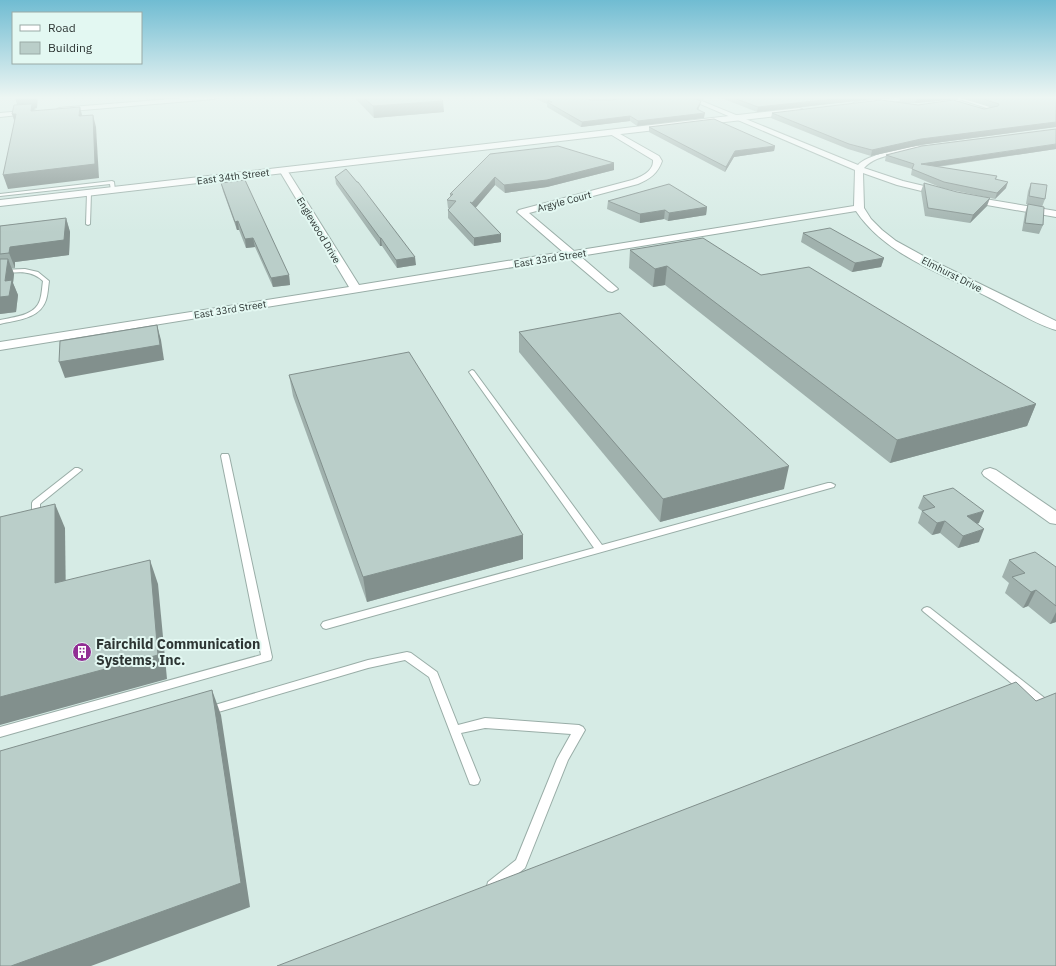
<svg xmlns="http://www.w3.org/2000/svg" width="1056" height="966" viewBox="0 0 1056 966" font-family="'IBM Plex Sans',sans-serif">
  <rect width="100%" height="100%" fill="#d6ebe5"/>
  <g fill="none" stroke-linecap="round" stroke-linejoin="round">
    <defs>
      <g id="service">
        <path d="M954,97h4l38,12 -10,3v-2l4,-1 -28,-9 -17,5v-2l14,-4z"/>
        <path d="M112,181l2,1 1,8 -2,1 -2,-1 -1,-6 -110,12v-2z"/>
        <path d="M89,192l2,1 -1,31 -2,1 -2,-1 1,-31z"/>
        <path d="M25,269l13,3 11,9c-1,6 -1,13 -3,19 -6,19 -30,20 -46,24v-4c14,-3 35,-4 40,-20 2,-6 2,-13 3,-19 -12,-12 -27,-9 -43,-7v-4z"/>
        <path d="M472,370l2,1 128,174 226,-62h3l4,2 -1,2 -508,142 -3,-1 -2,-3 2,-3 3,-1 268,-73 -125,-176z"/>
        <path d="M222,454h6l1,2 43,201 -1,3 -271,77v-10l261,-72 -40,-199z"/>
        <path d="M75,468h3l4,2 -42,34v15l-4,3 -3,-1 -1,-2v-16l1,-2z"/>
        <path d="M927,607l3,1 126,99v10l-4,-1 -128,-104 -2,-2 2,-2z"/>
        <path d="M407,652l4,1 26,19 21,53 27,-7 94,7 4,2 2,3 -17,30 -43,108 -27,22 -5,2 -5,-2 -1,-4 1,-4 28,-22 41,-101 14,-25 -86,-6 -24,5 19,47 -2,4 -4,1 -4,-1 -41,-107 -24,-17 -37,8 -160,47 -4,-1 -1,-3 1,-3 4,-1 160,-47z"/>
      </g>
      <g id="minor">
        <path d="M195,97h22l-3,2 -155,13 -3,-2 3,-2z"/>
        <path d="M576,97c9,-1 18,3 28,3 15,0 30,-5 44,-3l-3,2c-19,2 -53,11 -69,-2z"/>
        <path d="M684,97h8l166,68c8,-10 55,-21 69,-19v4c-19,4 -49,2 -63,18l39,13 42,10 1,2 -1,2 -3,1 -45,-11 -34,-12 1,35 7,11 11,11 14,11 31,17 129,63v9c-19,-5 -48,-23 -66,-32 -46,-24 -104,-42 -134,-87l-276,45 36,31 2,2 -6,3 -4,-1 -39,-33 -569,92v-8l349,-55 -70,-117 4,-2 4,2 72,115 204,-33 -46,-40 2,-2 113,-30c9,-3 22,-9 21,-20l-43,-26 -1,-2 4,-2 46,26 3,5c-4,12 -12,18 -24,23l-109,29 45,38 280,-45 1,-36z"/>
        <path d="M34,110l2,1v2l-36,4v-4z"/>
        <path d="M967,196l89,15v6l-92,-16 -1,-2 1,-2z"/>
        <path d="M990,468l6,2 60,41v13l-6,-1 -66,-47 -2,-3 2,-3z"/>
      </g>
      <g id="tertiary">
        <path d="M901,97h22l-4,2 -63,7 -4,-2 4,-2z"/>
        <path d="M799,108l3,1 1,2 -1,2 -802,93v-6z"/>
      </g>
    </defs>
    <use href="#service" stroke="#99ada7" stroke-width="2"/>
    <use href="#minor" stroke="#99ada7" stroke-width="2"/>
    <use href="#tertiary" stroke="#99ada7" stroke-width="2"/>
    <use href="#service" fill="#fff" fill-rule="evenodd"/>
    <use href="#minor" fill="#fff" fill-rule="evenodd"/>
    <use href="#tertiary" fill="#fff" fill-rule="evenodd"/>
  </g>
  <g fill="#a0b1ad">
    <path d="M354,97h84l6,15 -70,6z"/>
    <path d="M532,97h49l10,3 109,5 -2,5 6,8 -67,8 -7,-5 -49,6 -34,-20v-3z"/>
    <path d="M589,97h34l-19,1z"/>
    <path d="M695,97h9l-1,3z"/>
    <path d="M719,97h172l-134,15z"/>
    <path d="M961,97h91l4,1v29l-136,18 -49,11 -23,-7 -77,-31 1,-5 127,-10 1,-5 54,1 -6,1 -33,3h-12l15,2 66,4 8,-2z"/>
    <path d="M649,127l126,19 -1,5 -40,6 -9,15 -76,-40z"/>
    <path d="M1056,129v20l-118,18 59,9 -1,4 10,8 -11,11 -53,-11 -31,-13 1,-6 -27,-8 1,-6z"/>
    <path d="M490,154l124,16 -67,17 -42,6 -10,-8 -20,23 26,34 -27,4 -26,-28v-8l1,-2h-1l-1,-8 3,-3v-3z"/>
    <path d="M335,177l22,5 59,83 -19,3 -15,-22h-2l-44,-62z"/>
    <path d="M221,183l68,92 1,10 -17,2 -18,-40 -9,1 -7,-18h-2l-14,-39z"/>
    <path d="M924,183l63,23 -17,17 -45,-7 -4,-25z"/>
    <path d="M1031,183l14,16 -3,8 1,18 -4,9 -17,-3 3,-18 3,-9 12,3 -14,-3 2,-13z"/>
    <path d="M608,201l99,6 -1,8 -38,6 -4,-2 -24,4 -33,-14z"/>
    <path d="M66,218l4,14 -1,23 -54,7v6h-3l2,6 -1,9 5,12 -2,17 -16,2v-88z"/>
    <path d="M803,233l81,25 -3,9 -29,5 -51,-30z"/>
    <path d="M630,250l131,25 275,129 -9,22 -137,37 -225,-178 -12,2 -24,-19z"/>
    <path d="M519,332l265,157 -124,33 -141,-170z"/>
    <path d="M289,375l234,160v24l-156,43 -74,-206z"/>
    <path d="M923,496l56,27 -2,1 2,18 -21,6 -18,-15 -8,2 -14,-12 4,-12 -4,-3z"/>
    <path d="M1009,560l47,7v55l-6,2 -22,-18 -5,2 -18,-15 4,-10 -7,-6z"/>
  </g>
  <g fill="#82908d">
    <path d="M28,97h10l-1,11 -3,1 2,6 -17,-5 -4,-12z"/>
    <path d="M604,97h19l-19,1z"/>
    <path d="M852,97h39l-134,15 1,-5z"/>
    <path d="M938,97h17l-1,2 -6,1 -33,3 2,-4z"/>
    <path d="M443,101l1,11 -70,6 -1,-12z"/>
    <path d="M701,101l-1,4 -4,9 9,-1 -1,5 -67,8 1,-5 59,-12z"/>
    <path d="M80,107l3,12 -4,-3z"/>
    <path d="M12,114h4v12z"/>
    <path d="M93,115l3,12 3,51 -91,11 -5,-14z"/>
    <path d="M630,116v5l-49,6 1,-5z"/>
    <path d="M1056,122v5l-136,18 -49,11 1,-6 49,-11z"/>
    <path d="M1056,144v5l-136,20 1,-5z"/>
    <path d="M775,146l-1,5 -40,6 -9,15 1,-5 9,-16z"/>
    <path d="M614,163v7l-67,17 -42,6 -1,-8z"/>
    <path d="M495,177v8l-22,26 -1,-8z"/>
    <path d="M1008,182l-2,6 -11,11 2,-6z"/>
    <path d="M990,198l-3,8 -17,17 3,-8z"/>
    <path d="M707,207l-1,8 -38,6 1,-8z"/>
    <path d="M665,210l-1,9 -24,4v-9z"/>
    <path d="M66,218l4,14 -1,23 -54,7v6l-6,-15 1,-6z"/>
    <path d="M238,221l1,9h-2l-2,-8z"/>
    <path d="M501,234v8l-27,4v-8z"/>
    <path d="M253,238l2,9 -9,1 -1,-9z"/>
    <path d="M380,238h1l1,8h-2z"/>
    <path d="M415,257l1,8 -19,3 -1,-8z"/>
    <path d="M884,258l-3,9 -29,5 3,-9z"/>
    <path d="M8,259l6,15 -1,9 5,12 -2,17 -16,2v-17l5,-16z"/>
    <path d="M667,266l-2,19 -12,2 2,-18z"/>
    <path d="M289,275l1,10 -17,2 -2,-9z"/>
    <path d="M157,325l4,15 3,20 -99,18 -6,-16z"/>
    <path d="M1036,404l-9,22 -137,37 7,-23z"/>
    <path d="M789,466l-5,23 -124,33 3,-23z"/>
    <path d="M55,504l10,24 1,79 -11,-24z"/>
    <path d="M984,511l-5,12 -17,5 5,-12z"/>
    <path d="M945,521l-5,12 -8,2 5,-12z"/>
    <path d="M984,529l-5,13 -21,6 5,-12z"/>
    <path d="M523,535v24l-156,43 -4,-25z"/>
    <path d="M150,560l8,24 9,95 -167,46v-28z"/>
    <path d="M1036,590l-8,16 -5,2 8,-16z"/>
    <path d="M1056,612v10l-6,2z"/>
    <path d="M212,690l9,25 29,192 -159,59h-80z"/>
  </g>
  <g fill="#bacec9" stroke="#82908d">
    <path d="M15,97h13l-13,1z"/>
    <path d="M363,97h75l5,4 -70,5z"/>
    <path d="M541,97h40l10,3h19l30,-3h51l10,4 -4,8 8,4 -67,8 -8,-5 -48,6 -35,-20h5z"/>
    <path d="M731,97h121l-94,10z"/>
    <path d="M914,97h24l-21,2 -17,-1z"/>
    <path d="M977,97h75l4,1v24l-135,17 -49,11 -23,-6 -77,-31 109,-13 37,5 35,-5 31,9 14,-3 1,-2z"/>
    <path d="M32,104l-1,7 49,-4 -1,9 14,-1 2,49 -92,11 13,-61h-4l2,-9z"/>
    <path d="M714,119l61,27 -40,5 -9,16 -77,-40z"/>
    <path d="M1056,129v15l-135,20 76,12 -2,3 13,3 -11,11 -53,-11 -32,-13 2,-5 -28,-9 36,-9z"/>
    <path d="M558,146l56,17 -67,17 -43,5 -9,-8 -23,26 -2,-1 31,32 -27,4 -26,-28 8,-9 -9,-1 6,-6h-3l40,-40z"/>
    <path d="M346,169l11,13h1l57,75 -19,3 -15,-22h-1l-45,-61z"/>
    <path d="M245,180l44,95 -18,3 -18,-40 -8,1 -7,-18 -3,1 -14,-39z"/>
    <path d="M924,183l33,9 33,6 -17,17 -45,-7z"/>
    <path d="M1031,183l16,2 -2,14 -16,-3z"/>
    <path d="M669,184l38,23 -38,6 -4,-3 -25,4 -32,-13z"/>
    <path d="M1028,204l16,3 -1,18 -18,-2z"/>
    <path d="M66,218l-2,22 -54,7 -1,6 -9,1v-28z"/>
    <path d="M830,228l54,30 -29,5 -52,-30z"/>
    <path d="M703,238l58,37 48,-8 227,137 -139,36 -230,-174 -12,3 -25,-19z"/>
    <path d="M0,259h8l-3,22 7,-1 -3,16 -9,1z"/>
    <path d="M620,313l169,153 -126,33 -144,-167z"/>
    <path d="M157,325l3,20 -101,17 1,-21z"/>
    <path d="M409,352l114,183 -160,42 -74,-202z"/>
    <path d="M953,488l31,23 -17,5 17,13 -21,7 -18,-15 -8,2 -15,-12 13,-4 -12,-11z"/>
    <path d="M55,504v79l95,-23 8,95 -158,42v-180z"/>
    <path d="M1035,552l21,15v39l-20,-16 -5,2 -19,-15 13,-4 -16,-13z"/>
    <path d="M1016,682l20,19 20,-8v273h-779z"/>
    <path d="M212,690l29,193 -230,83h-11v-215z"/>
  </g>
  <linearGradient id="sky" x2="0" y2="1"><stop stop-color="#70bcd2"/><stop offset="0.42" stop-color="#edf6f3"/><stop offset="1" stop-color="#edf6f3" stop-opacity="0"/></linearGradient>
  <rect width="1056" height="232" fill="url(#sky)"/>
  <defs>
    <symbol id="building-disc" viewBox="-11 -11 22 22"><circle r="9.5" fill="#922e94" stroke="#e3f8f2"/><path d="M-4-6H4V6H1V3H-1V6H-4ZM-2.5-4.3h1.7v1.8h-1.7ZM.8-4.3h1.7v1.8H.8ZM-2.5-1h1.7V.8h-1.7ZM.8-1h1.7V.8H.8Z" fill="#fff"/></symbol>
  </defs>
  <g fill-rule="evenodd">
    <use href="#building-disc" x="71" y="641" width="22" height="22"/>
  </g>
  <g text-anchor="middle" stroke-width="4" stroke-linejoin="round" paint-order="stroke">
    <g font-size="10" fill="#2d3533" stroke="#e3f8f2">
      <text transform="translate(233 176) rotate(-7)" y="4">East 34th Street</text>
      <text transform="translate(564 201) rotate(-15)" y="4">Argyle Court</text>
      <text transform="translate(319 230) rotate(59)" y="4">Englewood Drive</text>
      <text transform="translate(550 258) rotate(-9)" y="4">East 33rd Street</text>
      <text transform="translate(952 274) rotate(27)" y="4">Elmhurst Drive</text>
      <text transform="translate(230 309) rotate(-9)" y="4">East 33rd Street</text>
    </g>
    <g font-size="14" font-weight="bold" fill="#2d3533" stroke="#e3f8f2" text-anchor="start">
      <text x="96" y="649">Fairchild Communication<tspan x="96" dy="16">Systems, Inc.</tspan></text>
    </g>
  </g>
  <rect x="12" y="12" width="130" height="52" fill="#e3f8f2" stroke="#9aaaa6"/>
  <rect x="20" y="25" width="20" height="6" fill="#ffffff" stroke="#9aaaa6"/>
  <text x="48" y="32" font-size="12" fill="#2d3533">Road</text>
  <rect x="20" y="42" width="20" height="12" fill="#bacec9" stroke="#9aaaa6"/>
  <text x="48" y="52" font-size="12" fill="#2d3533">Building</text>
</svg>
